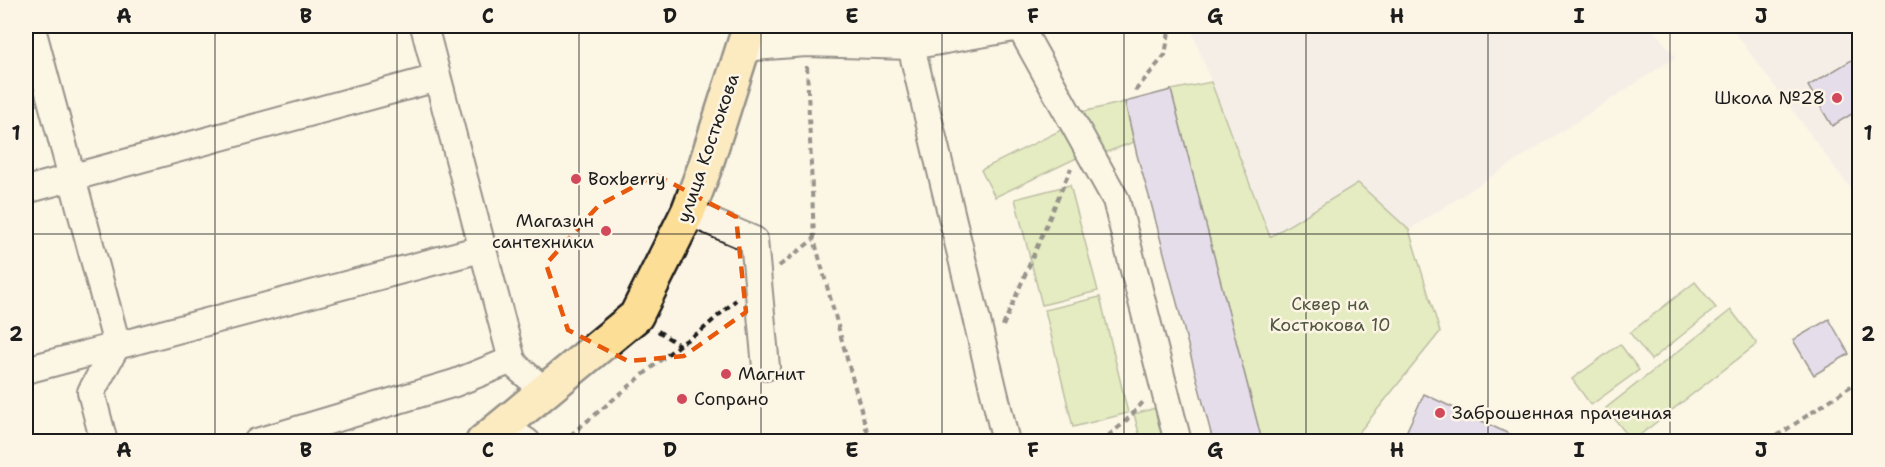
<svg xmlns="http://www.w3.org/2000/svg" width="1885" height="467" font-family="'Shantell Sans',sans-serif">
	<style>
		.built { fill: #eee5e9 }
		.green { fill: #cadf94; stroke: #737e58; stroke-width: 1.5 }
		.building { fill: #ccbff1; stroke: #1c1c1c; stroke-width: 1.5 }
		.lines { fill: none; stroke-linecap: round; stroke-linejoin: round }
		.minor-casing { stroke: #1c1c1c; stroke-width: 30 }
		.major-casing { stroke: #1c1c1c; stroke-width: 38 }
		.path { stroke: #1c1c1c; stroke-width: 4; stroke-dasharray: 6 4.5; stroke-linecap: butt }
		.minor { stroke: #fcf5e5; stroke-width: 26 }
		.major { stroke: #fdde96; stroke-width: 33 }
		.marked { fill: none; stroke: #e8590c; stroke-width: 4.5; stroke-dasharray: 12 8; stroke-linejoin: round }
		.grid { fill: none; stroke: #1c1c1c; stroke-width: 1.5; stroke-opacity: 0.55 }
		.poi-dot { fill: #d1495b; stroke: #fcf5e5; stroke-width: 2 }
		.labels { text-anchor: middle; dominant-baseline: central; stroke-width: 5; stroke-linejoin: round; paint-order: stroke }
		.poi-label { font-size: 18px; fill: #1c1c1c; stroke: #fcf5e5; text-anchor: start }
		.street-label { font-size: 18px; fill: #1c1c1c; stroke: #fcf5e5 }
		.park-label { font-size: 18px; fill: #505640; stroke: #fcf5e5 }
		.neatline { fill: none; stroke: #1c1c1c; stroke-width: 2 }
		.grid-label { font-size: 20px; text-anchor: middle; font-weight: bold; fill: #1c1c1c }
	</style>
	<rect width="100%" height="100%" fill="#fcf5e5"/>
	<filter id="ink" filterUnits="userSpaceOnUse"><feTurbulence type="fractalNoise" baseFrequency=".0167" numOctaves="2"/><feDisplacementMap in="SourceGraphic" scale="12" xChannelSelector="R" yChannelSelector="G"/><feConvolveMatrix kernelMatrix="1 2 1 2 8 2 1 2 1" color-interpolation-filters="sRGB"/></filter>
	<g filter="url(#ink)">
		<g class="built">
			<path d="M1190 26H1650L1676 57 1409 230 1357 183 1270 238Z"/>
			<path d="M1730 26H1859V201V200Z"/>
		</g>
		<g class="green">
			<path d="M1211 82 1270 237 1358 183 1409 230 1440 332 1352 441H1262L1171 90Z"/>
			<path d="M1125 102 1134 142 1093 157 1069 115Z"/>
			<path d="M1067 127 1081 156 995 197 981 170Z"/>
			<path d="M1070 185 1098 291 1042 305 1015 199Z"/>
			<path d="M1695 282 1716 308 1651 360 1630 333Z"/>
			<path d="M1100 297 1128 413 1073 427 1045 310Z"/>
			<path d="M1731 310 1757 344 1632 441 1606 408Z"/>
			<path d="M1620 344 1639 370 1591 405 1572 379Z"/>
			<path d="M1163 406 1172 441H1141L1134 414Z"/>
		</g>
		<g class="building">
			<path d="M1860 55V109L1832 126 1808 86Z"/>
			<path d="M1171 90 1262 441H1213L1151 203 1137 155 1125 102Z"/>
			<path d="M1829 319 1849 354 1814 375 1793 340Z"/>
			<path d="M1424 394 1524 441H1402Z"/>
		</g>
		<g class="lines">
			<g class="minor-casing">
				<g id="minor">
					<path d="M424 26 512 360 517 367 545 391"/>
					<path d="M26 38 34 36 117 345 91 392 104 442"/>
					<path d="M911 46 1020 27 1116 200 1178 442"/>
					<path d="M742 48 806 43 911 46 1006 442"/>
					<path d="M26 190 437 78"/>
					<path d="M688 212 754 240 766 367"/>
					<path d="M26 370 481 249"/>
					<path d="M503 426 527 442"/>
					<path d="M257 442 455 383 512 360"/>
				</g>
			</g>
			<g class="major-casing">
				<path id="major" d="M483 442 636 316 688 212 705 167 750 26"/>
			</g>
			<g class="path">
				<path d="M807 66 814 239 870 442"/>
				<path d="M1135 91 1165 55 1170 26"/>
				<path d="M779 266 814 239"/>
				<path d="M1003 326 1071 168"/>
				<path d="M658 331 679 345"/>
				<path d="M562 442 679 345 701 331 736 300"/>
				<path d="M1100 442 1124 423 1144 401"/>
				<path d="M1768 442 1860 380"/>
			</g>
			<use href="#minor" class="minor"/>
			<use href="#major" class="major"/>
		</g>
	</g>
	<path d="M0 0H1885V467H0ZM656 175 736 217 746 312 684 356 628 361 568 330 546 264 599 205Z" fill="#fcf5e5" fill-opacity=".55" fill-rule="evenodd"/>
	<path class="marked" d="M656 175 736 217 746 312 684 356 628 361 568 330 546 264 599 205Z"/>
	<path class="grid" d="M215 26V442M397 26V442M579 26V442M761 26V442M942 26V442M1124 26V442M1306 26V442M1488 26V442M1670 26V442M26 234H1860"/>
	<g class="poi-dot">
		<circle cx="1837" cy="98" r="6"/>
		<circle cx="576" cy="179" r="6"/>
		<circle cx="606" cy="231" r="6"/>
		<circle cx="726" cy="374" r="6"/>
		<circle cx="682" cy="399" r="6"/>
		<circle cx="1440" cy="413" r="6"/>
	</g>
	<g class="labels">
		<g class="poi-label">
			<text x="1825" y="98" text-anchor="end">Школа №28</text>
			<text x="588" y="179">Boxberry</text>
			<text x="594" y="221" text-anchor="end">Магазин<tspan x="594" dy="21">сантехники</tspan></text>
			<text x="738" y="374">Магнит</text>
			<text x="694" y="399">Сопрано</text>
			<text x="1452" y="413">Заброшенная прачечная</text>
		</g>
		<g class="street-label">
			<text transform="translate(708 148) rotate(-71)">улица Костюкова</text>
		</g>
		<g class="park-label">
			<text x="1330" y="304">Сквер на<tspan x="1330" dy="21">Костюкова 10</tspan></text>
		</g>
	</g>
	<rect width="1885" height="467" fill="none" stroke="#fcf5e5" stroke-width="66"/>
	<rect x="33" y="33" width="1819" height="401" class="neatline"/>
	<g class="grid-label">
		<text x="124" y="23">A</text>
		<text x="306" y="23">B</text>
		<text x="488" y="23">C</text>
		<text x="670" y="23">D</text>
		<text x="852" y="23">E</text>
		<text x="1033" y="23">F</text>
		<text x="1215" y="23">G</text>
		<text x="1397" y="23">H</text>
		<text x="1579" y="23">I</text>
		<text x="1761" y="23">J</text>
		<text x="16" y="140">1</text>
		<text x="1868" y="140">1</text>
		<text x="16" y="341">2</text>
		<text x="1868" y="341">2</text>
		<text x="124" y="457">A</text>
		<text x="306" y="457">B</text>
		<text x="488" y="457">C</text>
		<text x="670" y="457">D</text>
		<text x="852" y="457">E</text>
		<text x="1033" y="457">F</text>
		<text x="1215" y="457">G</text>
		<text x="1397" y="457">H</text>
		<text x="1579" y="457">I</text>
		<text x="1761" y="457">J</text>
	</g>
</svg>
